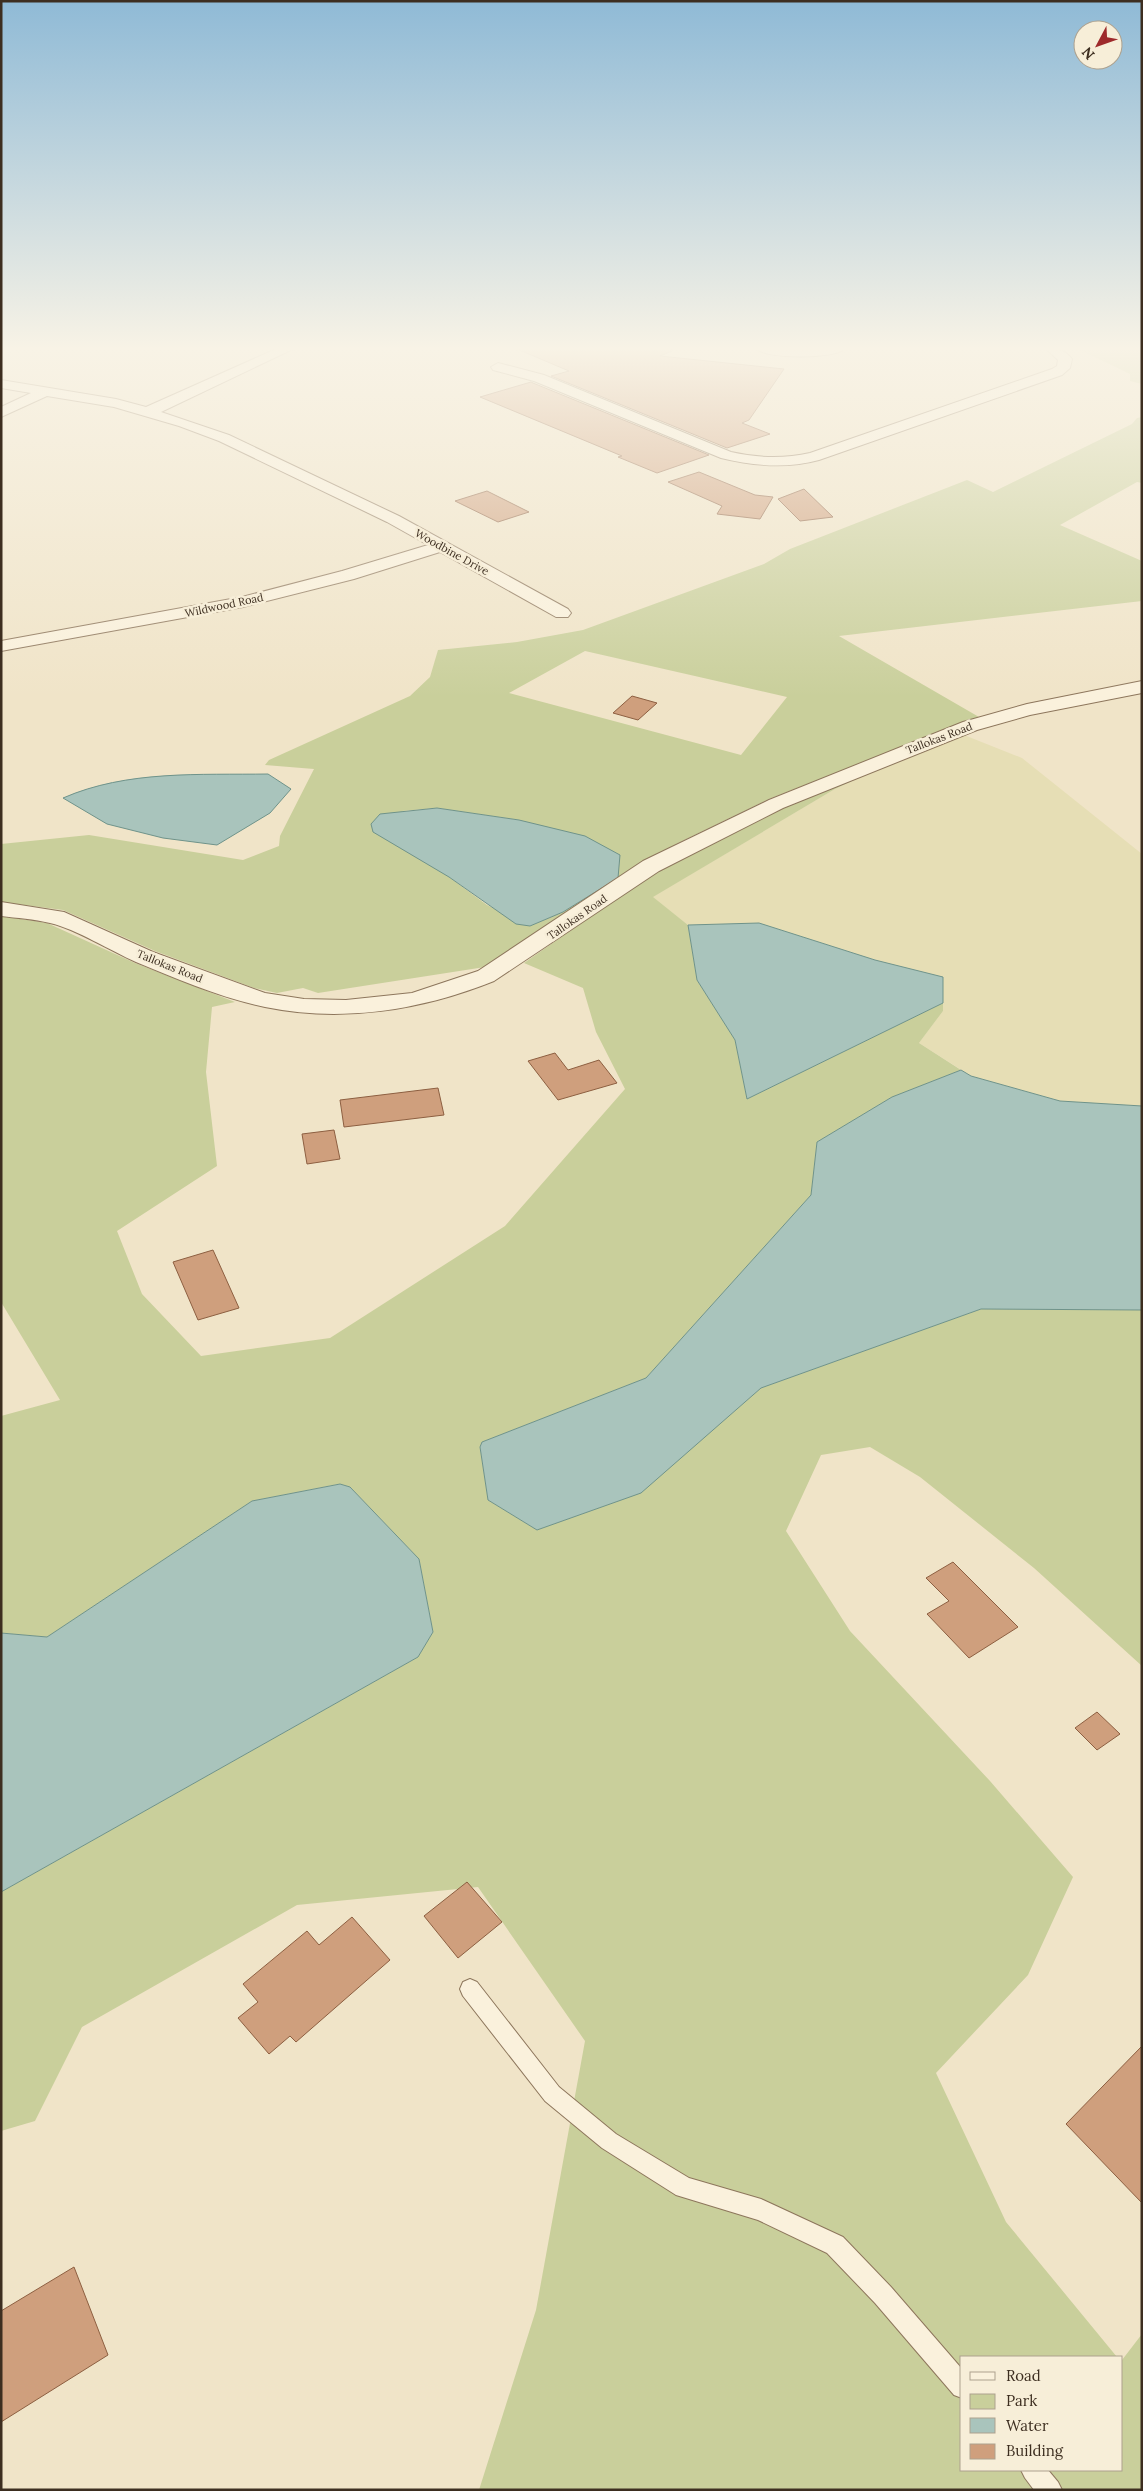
<svg xmlns="http://www.w3.org/2000/svg" width="1143" height="2491" font-family="Lora,serif">
	<style>
		.farmland { fill: #e6deb5 }
		.green { fill: #c9cf9b; fill-rule: evenodd }
		.water { fill: #a9c4bc; stroke: #6f938a }
		.building { fill: #cf9f7d; stroke: #8d5f41 }
		.lines { fill: none; stroke-linecap: round; stroke-linejoin: round }
		.service-casing { stroke: #8d765c; stroke-width: 2 }
		.minor-casing { stroke: #8d765c; stroke-width: 2 }
		.service { fill: #faf1dc; fill-rule: evenodd }
		.minor { fill: #faf1dc; fill-rule: evenodd }
		.labels { text-anchor: middle; dominant-baseline: central; stroke-width: 5; stroke-linejoin: round; paint-order: stroke }
		.far-street-label { font-size: 11px; fill: #3d2e20; stroke: #f7eed8 }
	</style>
	<rect width="100%" height="100%" fill="#f0e4c8"/>
	<path class="farmland" d="M964 735 1022 758 1142 854V1106L1060 1101 971 1076 919 1043 943 1011V977L875 960 759 923 688 925 652 897 835 789 871 772Z"/>
	<g class="green">
		<path d="M1078 349H1142V384L1130 381V374Z"/>
		<path d="M1142 417V483L1137 482 1060 525 1142 561V601L839 636 979 717 769 799 676 844 618 878 519 820 437 808 402 811 449 877 487 905 530 926 563 912 603 888 485 967 318 993 303 988 277 993 254 988 155 951 63 910 1 902V844L89 835 243 860 279 846 280 836 314 769 265 765 269 760 410 696 430 677 438 650 517 642 583 630 764 564 790 549 967 480 993 492 1132 424 1137 418ZM585 651 787 697 741 755 509 693Z"/>
		<path d="M871 772 835 789 653 897 688 925 697 980 735 1040 747 1099 943 1003V1011L919 1043 961 1070 892 1097 817 1142 811 1195 646 1378 482 1442 480 1447 488 1500 537 1530 640 1493 761 1388 981 1309 1142 1310V1666L1034 1568 920 1477 870 1447 821 1455 786 1531 850 1631 990 1781 1073 1877 1028 1975 936 2073 1006 2222 1117 2357H962V2470H1122V2360L1142 2334V2490H479L536 2310 585 2041 478 1887 297 1905 82 2027 35 2121 1 2131V1892L418 1657 433 1632 419 1559 350 1487 339 1484 252 1501 47 1637 1 1633V1416L60 1400 1 1302V916L47 923 135 963 235 1002 212 1007 206 1072 217 1166 117 1231 142 1294 201 1356 330 1338 505 1226 625 1089 596 1032 583 988 524 963C569 932 613 899 660 871 725 830 799 800 871 772Z"/>
	</g>
	<g class="water">
		<path d="M268 774 291 789 270 813 217 845 163 838 107 824 63 798C127 770 200 775 268 774Z"/>
		<path d="M437 808 519 820 585 836 620 855 618 878 563 912 530 926 516 924 449 877 373 832 371 824 380 814Z"/>
		<path d="M759 923 875 960 943 977V1003L747 1099 735 1040 697 980 688 925Z"/>
		<path d="M961 1070 971 1076 1060 1101 1142 1106V1310L981 1309 761 1388 641 1493 537 1530 488 1500 480 1447 482 1442 646 1378 811 1195 817 1142 892 1097Z"/>
		<path d="M340 1484 350 1487 419 1559 433 1632 418 1657 1 1892V1633L47 1637 252 1501Z"/>
	</g>
	<g class="building">
		<path d="M517 349H672V351L660 356 784 369 749 420 742 423 770 434 727 448 551 376 569 371Z"/>
		<path d="M531 382 533 383 709 455 657 473 618 457 622 456 480 397Z"/>
		<path d="M699 472 755 495 773 497 760 519 717 514 722 506 668 482Z"/>
		<path d="M804 489 833 517 800 521 778 499Z"/>
		<path d="M487 491 529 512 498 522 455 501Z"/>
		<path d="M632 696 657 703 638 720 613 713Z"/>
		<path d="M555 1053 568 1070 599 1060 617 1083 558 1100 528 1061Z"/>
		<path d="M438 1088 444 1115 344 1127 340 1100Z"/>
		<path d="M334 1130 340 1159 307 1164 302 1134Z"/>
		<path d="M213 1250 239 1308 198 1320 173 1262Z"/>
		<path d="M953 1562 1018 1627 969 1658 927 1614 949 1601 926 1578Z"/>
		<path d="M1097 1712 1120 1734 1097 1750 1075 1728Z"/>
		<path d="M467 1882 502 1922 458 1958 424 1916Z"/>
		<path d="M352 1917 390 1960 296 2042 290 2036 269 2054 238 2018 258 2002 243 1984 307 1931 319 1945Z"/>
		<path d="M1142 2046V2203L1066 2124Z"/>
		<path d="M74 2267 108 2355 1 2422V2311Z"/>
	</g>
	<g class="lines">
		<g class="service-casing">
			<g id="service">
				<path d="M470 1979 477 1982 559 2087 616 2134 689 2178 761 2199 843 2237 891 2287 962 2369V2398L954 2395 875 2303 827 2253 758 2220 676 2195 602 2148 545 2101 463 1996 460 1989 463 1982Z"/>
				<path d="M1021 2470H1048L1058 2482 1062 2490H1034L1025 2478Z"/>
			</g>
		</g>
		<g class="minor-casing">
			<g id="minor">
				<path d="M276 349H293L161 412 229 435 399 516 568 609 571 613 568 617H556L440 552 354 579 243 607 1 651V641L242 597 342 571 428 545 387 522 219 441 179 426 114 407 47 396 1 417V407L31 393 1 388V380L116 399 146 407Z"/>
				<path d="M757 349H844C835 359 766 359 757 349Z"/>
				<path d="M1046 349C1057 349 1064 349 1072 359L1070 368 1062 375 819 460C786 469 754 466 721 458L534 381 493 370 491 367 498 363 544 375 731 452C757 458 784 459 810 453L1052 369 1057 366 1058 360Z"/>
				<path d="M1142 681V693L1030 715 977 730 783 808 659 871 494 981C422 1010 342 1023 265 1007 221 998 177 979 136 962 111 951 76 929 50 923 34 919 17 918 1 916V902L64 912 153 952 265 993 304 999 346 1000 412 993 478 971 643 861 769 800 963 722 1027 704Z"/>
			</g>
		</g>
		<use href="#service" class="service"/>
		<use href="#minor" class="minor"/>
	</g>
	<linearGradient id="sky" x2="0" y2="1"><stop stop-color="#8fbad6"/><stop offset="0.5" stop-color="#f8f3e6"/><stop offset="1" stop-color="#f8f3e6" stop-opacity="0"/></linearGradient>
	<rect width="1143" height="697" fill="url(#sky)"/>
	<g class="labels">
		<g class="far-street-label">
			<text transform="translate(452 552) rotate(29)">Woodbine Drive</text>
			<text transform="translate(224 605) rotate(-12)">Wildwood Road</text>
			<text transform="translate(939 738) rotate(-21)">Tallokas Road</text>
			<text transform="translate(577 917) rotate(-35)">Tallokas Road</text>
			<text transform="translate(170 966) rotate(22)">Tallokas Road</text>
		</g>
	</g>
	<rect width="1143" height="2491" fill="none" stroke="#3d2e20" stroke-width="5"/>
	<rect x="960" y="2356" width="162" height="115" fill="#f7eed8" stroke="#ada18e"/>
	<rect x="970" y="2372" width="25" height="8" fill="#faf1dc" stroke="#ada18e"/>
	<text x="1006" y="2381" font-size="15" fill="#3d2e20">Road</text>
	<rect x="970" y="2394" width="25" height="15" fill="#c9cf9b" stroke="#ada18e"/>
	<text x="1006" y="2406" font-size="15" fill="#3d2e20">Park</text>
	<rect x="970" y="2418" width="25" height="15" fill="#a9c4bc" stroke="#ada18e"/>
	<text x="1006" y="2431" font-size="15" fill="#3d2e20">Water</text>
	<rect x="970" y="2444" width="25" height="15" fill="#cf9f7d" stroke="#ada18e"/>
	<text x="1006" y="2456" font-size="15" fill="#3d2e20">Building</text>
	<g transform="translate(1098 45) rotate(229)"><circle r="24" fill="#f7eed8" stroke="#ada18e"/>
	<path d="M0-4L9 19L0 12L-9 19Z" fill="#9e2a2b"/>
	<text y="-8" font-size="14" font-weight="bold" text-anchor="middle" fill="#3d2e20">N</text>
	</g>
</svg>
